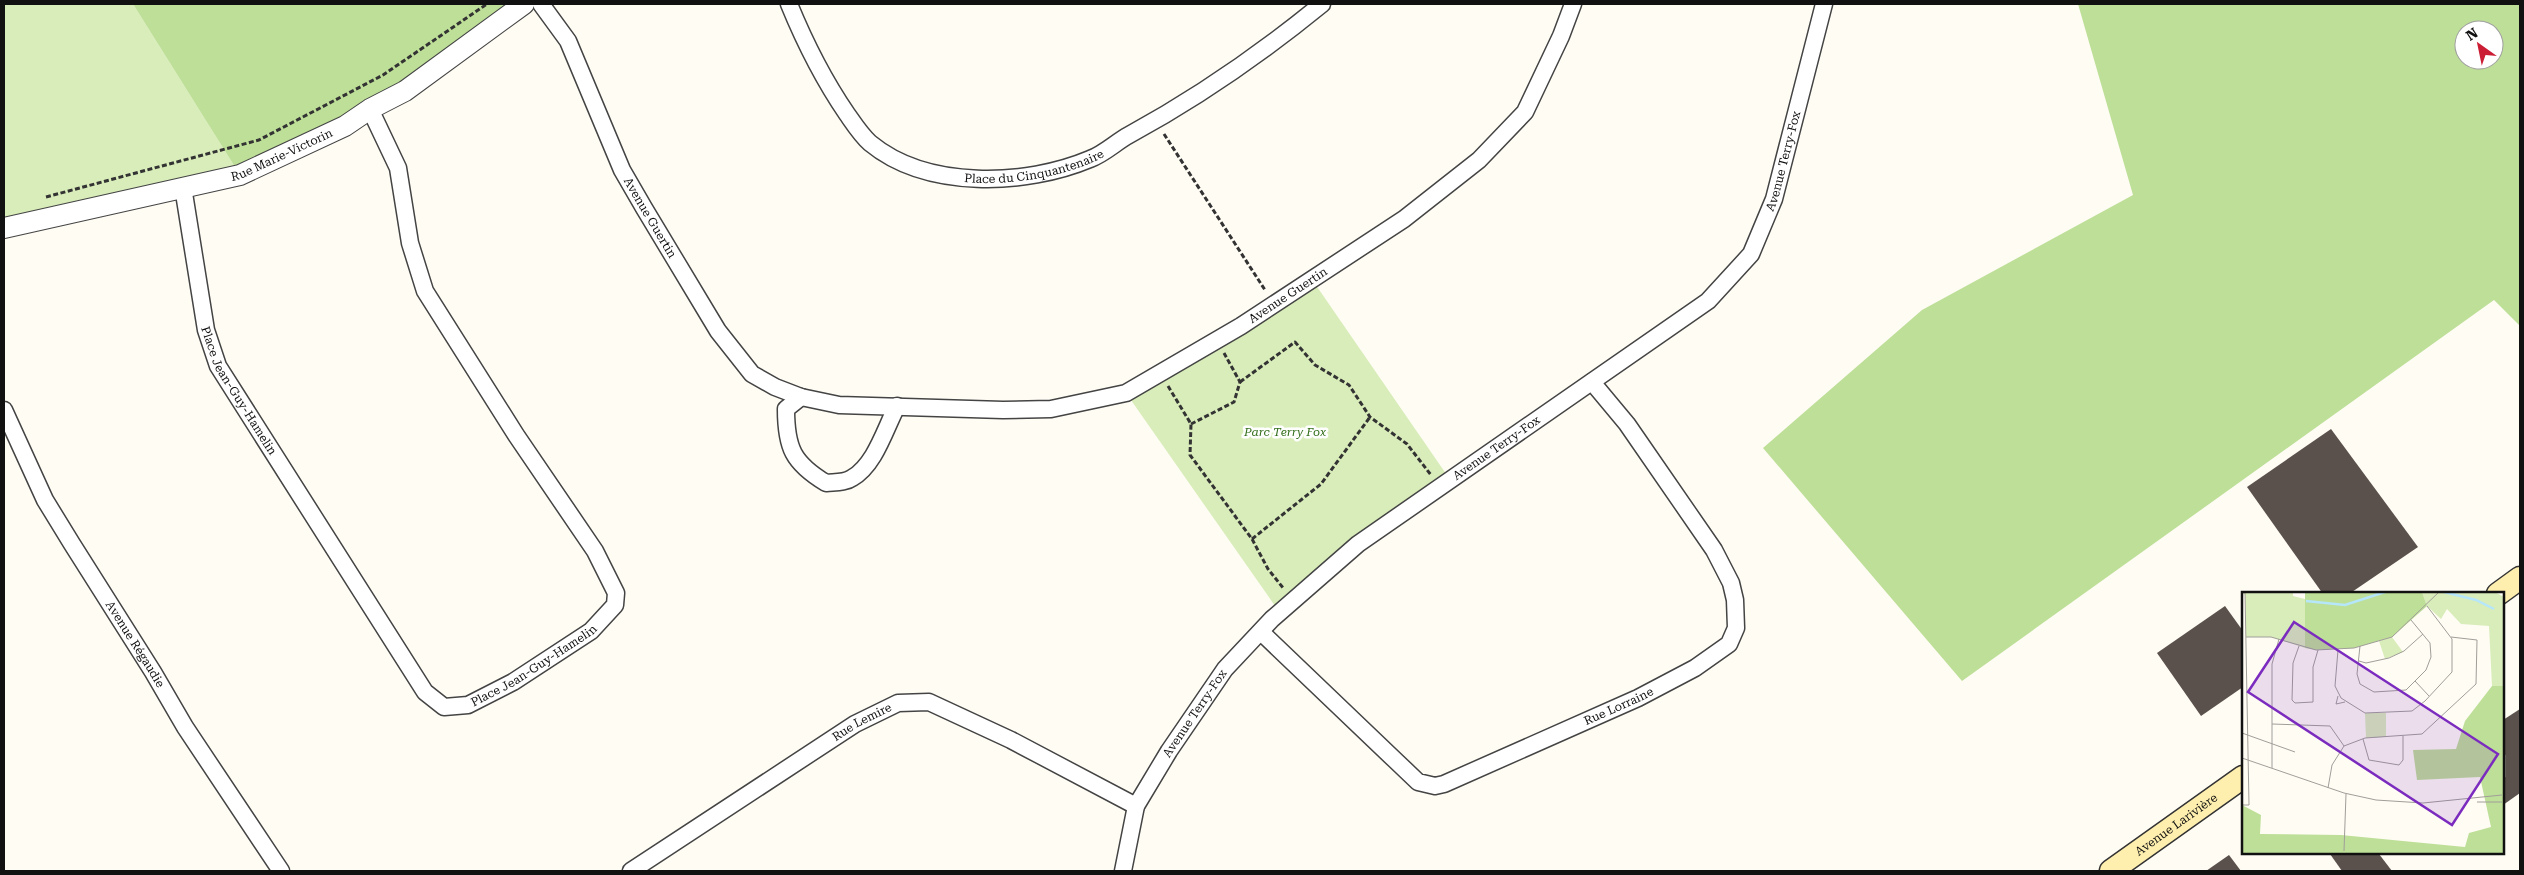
<svg xmlns="http://www.w3.org/2000/svg" width="2524" height="875" font-family="'Roboto Serif',serif">
	<style>
		.green { fill: #d9edba }
		.forest { fill: #bedf98; fill-rule: evenodd }
		.building { fill: #5a504c }
		.lines { fill: none; stroke-linecap: round; stroke-linejoin: round }
		.minor-casing { stroke: #444; stroke-width: 19 }
		.tertiary-casing { stroke: #444; stroke-width: 22 }
		.secondary-casing { stroke: #333; stroke-width: 25 }
		.path { stroke: #333; stroke-width: 3; stroke-dasharray: 5 2.5; stroke-linecap: butt }
		.minor { stroke: #fff; stroke-width: 16 }
		.tertiary { stroke: #fff; stroke-width: 20 }
		.secondary { stroke: #ffefaf; stroke-width: 22 }
		.labels { text-anchor: middle; dominant-baseline: central; stroke-width: 5; stroke-linejoin: round; paint-order: stroke }
		.street-label { font-size: 12px; fill: #111; stroke: #fff }
		.park-label { font-size: 12px; font-style: italic; fill: #336e1b; stroke: #fff }
		.inset-river { fill: none; stroke: #b5e6fa; stroke-width: 2.5 }
		.inset-road { fill: none; stroke: #a09e99; stroke-width: 1 }
		.view { fill: #7b2cbf; fill-opacity: 0.15; stroke: #7b2cbf; stroke-width: 2.5 }
		.inset-edge { fill: none; stroke: #111; stroke-width: 2.5 }
	</style>
	<rect width="100%" height="100%" fill="#fffcf4"/>
	<g class="green">
		<path d="M4 4H133L240 175 4 228Z"/>
		<path d="M1311 278 1451 481 1280 613 1126 393Z"/>
	</g>
	<g class="forest">
		<path d="M133 4H524L405 91 240 175Z"/>
		<path d="M2078 4H2520V326L2494 300 1962 681 1763 448 1922 310 2133 195ZM2464 30H2494V60H2464Z"/>
	</g>
	<g class="building">
		<path d="M2331 429 2418 547 2349 594H2323L2247 487Z"/>
		<path d="M2225 606 2243 631V687L2201 716 2157 653Z"/>
		<path d="M2520 709V793L2503 805V720Z"/>
		<path d="M2330 854H2379L2392 871H2342Z"/>
		<path d="M2229 855 2241 871H2206Z"/>
	</g>
	<g class="lines">
		<g class="minor-casing">
			<g id="minor">
				<path id="s1" d="M541 4 568 41 622 170 644 208 718 331 752 374 775 387 801 397 839 405 1003 410 1051 409 1126 393 1241 326 1404 219 1479 160 1525 112 1561 36 1573 4"/>
				<path id="s2" d="M789 4C805 43 823 79 847 114 854 124 861 135 870 143 927 190 1026 186 1090 159 1104 154 1116 142 1129 135 1197 98 1262 53 1322 4"/>
				<path id="s3" d="M183 187 206 330 218 366 425 692 444 707 468 705 513 682 591 631 615 605 616 593 595 551 516 435 425 291 410 243 398 168 370 109"/>
				<path d="M801 397 786 409C786 448 793 463 826 483 834 482 845 483 852 478 875 465 885 429 897 406"/>
				<path id="s4" d="M4 410 45 500 72 544 153 672 185 727 281 871"/>
				<path id="s5" d="M1261 632 1396 761 1418 782 1435 786 1444 784 1638 698 1695 668 1729 644 1736 628 1735 600 1731 583 1714 550 1627 424 1592 382"/>
				<path id="s6" d="M631 871 855 724 898 703 929 702 1011 740 1136 806"/>
				<path id="s7" d="M1123 871 1136 806 1169 751 1225 669 1272 619 1358 544 1708 301 1751 254 1774 199 1824 4"/>
			</g>
		</g>
		<g class="tertiary-casing">
			<g id="tertiary">
				<path id="s8" d="M4 228 240 175 345 126 370 109 405 91 524 4"/>
			</g>
		</g>
		<g class="secondary-casing">
			<g id="secondary">
				<path d="M2498 594 2520 578"/>
				<path id="s9" d="M2111 871 2243 777"/>
			</g>
		</g>
		<g class="path">
			<path d="M1164 134 1265 290"/>
			<path d="M46 197 259 140 383 75 487 4"/>
			<path d="M1240 382 1295 342 1315 365 1349 385 1370 417 1407 444 1431 475"/>
			<path d="M1168 386 1191 424 1190 455 1252 539 1268 569 1284 589"/>
			<path d="M1191 424 1234 402 1240 382 1224 353"/>
			<path d="M1252 539 1321 484 1370 417"/>
		</g>
		<use href="#minor" class="minor"/>
		<use href="#tertiary" class="tertiary"/>
		<use href="#secondary" class="secondary"/>
	</g>
	<g class="labels">
		<g class="street-label">
			<text stroke="none"><textPath href="#s8" startOffset="288">Rue Marie-Victorin</textPath></text>
			<text stroke="none"><textPath href="#s7" startOffset="1001">Avenue Terry-Fox</textPath></text>
			<text stroke="none"><textPath href="#s2" startOffset="335">Place du Cinquantenaire</textPath></text>
			<text stroke="none"><textPath href="#s1" startOffset="241">Avenue Guertin</textPath></text>
			<text stroke="none"><textPath href="#s1" startOffset="999">Avenue Guertin</textPath></text>
			<text stroke="none"><textPath href="#s3" startOffset="214">Place Jean-Guy-Hamelin</textPath></text>
			<text stroke="none"><textPath href="#s7" startOffset="581">Avenue Terry-Fox</textPath></text>
			<text stroke="none"><textPath href="#s4" startOffset="269">Avenue Régaudie</textPath></text>
			<text stroke="none"><textPath href="#s3" startOffset="694">Place Jean-Guy-Hamelin</textPath></text>
			<text stroke="none"><textPath href="#s5" startOffset="435">Rue Lorraine</textPath></text>
			<text stroke="none"><textPath href="#s7" startOffset="176">Avenue Terry-Fox</textPath></text>
			<text stroke="none"><textPath href="#s6" startOffset="275">Rue Lemire</textPath></text>
			<text stroke="none"><textPath href="#s9" startOffset="80">Avenue Larivière</textPath></text>
		</g>
		<g class="park-label">
			<text x="1285" y="432">Parc Terry Fox</text>
		</g>
	</g>
	<g transform="translate(2242 592)">
		<rect width="262" height="262" fill="#fffcf4"/>
		<path d="M0 0H51V4L63 7V56L29 45H4L3 3ZM180 0H253L262 5V94H250L247 34 219 32 205 17 199 27 185 14ZM150 45 161 60 143 67 137 49ZM123 121H144V145L124 146Z" fill="#d9edba"/>
		<path d="M63 0H180L185 14 150 45 112 56 74 58 63 56ZM250 94H262V262H0V213L19 223 18 242 99 243 223 255 227 241 249 235 238 185 175 188 171 158 214 157 223 129Z" fill="#bedf98"/>
		<path class="inset-river" d="M202 0 234 8 252 17M64 9 103 13 143 0"/>
		<path class="inset-road" d="M4 45H29L74 58 112 56 150 45 197 0M57 54 51 71 50 108 53 111 71 110V75L76 58M118 54 115 82 118 92 132 100 164 98 184 78 189 65 188 51 169 28M96 58 93 94 99 106 123 121 170 119 183 109 210 80V47L185 14M117 69 124 71 147 66 162 59 181 42M173 89 187 104M96 104 94 112 103 110M30 132 88 134 102 154M0 141 53 160M121 147 127 168 157 173 161 168V144M263 163V185M0 166 102 201 134 208 181 211 260 203M30 176V72L37 47M86 196 90 173 102 154 123 146 180 142 234 92 235 48 209 45M235 210H260M0 213H7L3 0M102 259 104 202"/>
		<path class="view" d="M52 30 256 162 210 233 6 100Z"/>
		<rect width="262" height="262" class="inset-edge"/>
	</g>
	<rect width="2524" height="875" fill="none" stroke="#111111" stroke-width="10"/>
	<g transform="translate(2479 45) rotate(327)"><circle r="24" fill="#ffffff" stroke="#a0a0a0"/>
	<path d="M0-4L9 19L0 12L-9 19Z" fill="#cb1e35"/>
	<text y="-8" font-size="14" font-weight="bold" text-anchor="middle" fill="#111111">N</text>
	</g>
</svg>
